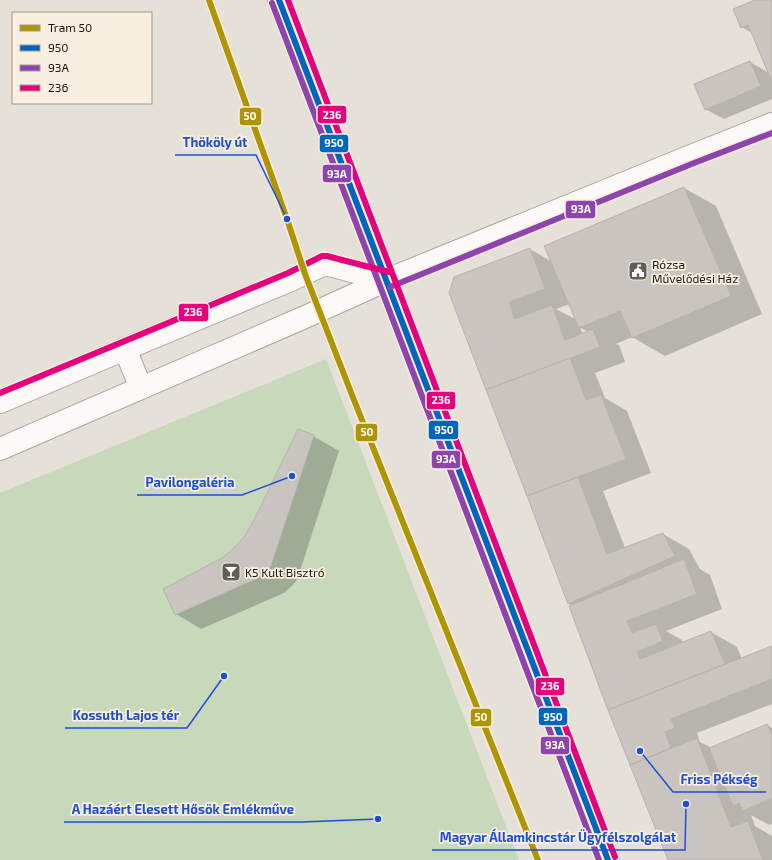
<svg xmlns="http://www.w3.org/2000/svg" width="772" height="860" font-family="'Exo 2',sans-serif">
	<style>
		.green { fill: #c7d8bb }
		.shadow { fill: #0003; fill-rule: evenodd }
		.building { fill: #cac4c0; stroke: #b7b2ae }
		.lines { fill: none; stroke-linecap: round; stroke-linejoin: round }
		.minor-casing { stroke: #a8a59f; stroke-width: 24 }
		.major-casing { stroke: #b7aca3; stroke-width: 24 }
		.minor { stroke: #fbfaf9; stroke-width: 22 }
		.major { stroke: #f3ede8; stroke-width: 22 }
		.bus-1-casing { stroke: #f9efe0; stroke-width: 9 }
		.bus-2-casing { stroke: #f9efe0; stroke-width: 9 }
		.bus-3-casing { stroke: #f9efe0; stroke-width: 9 }
		.bus-1 { stroke: #0065bd; stroke-width: 6 }
		.bus-2 { stroke: #8e44ad; stroke-width: 6 }
		.bus-3 { stroke: #e5007d; stroke-width: 6 }
		.tram-1-casing { stroke: #f9efe0; stroke-width: 9 }
		.tram-1 { stroke: #af9406; stroke-width: 6 }
		.labels { text-anchor: middle; dominant-baseline: central; stroke-width: 3.5; stroke-linejoin: round; paint-order: stroke }
		.poi-label { font-size: 12px; fill: #1a1711; stroke: #f9efe0; text-anchor: start }
		.leader { fill: none; stroke: #1d4ed8; stroke-width: 1.5 }
		.callout-dot { fill: #1d4ed8; stroke: #f9efe0; stroke-width: 1.5 }
		.callout-label { font-size: 13px; text-anchor: middle; font-weight: bold; fill: #1d4ed8; stroke: #f9efe0; stroke-width: 3.5; stroke-linejoin: round; paint-order: stroke }
		.line-badge { stroke: #f9efe0; stroke-width: 1.5 }
		.badge-label { font-size: 11px; text-anchor: middle; font-weight: bold; fill: #fff }
	</style>
	<rect width="100%" height="100%" fill="#e5e1d9"/>
	<path class="green" d="M326 359 519 860H0V493Z"/>
	<g class="shadow">
		<path d="M758 0H772V99L724 119 705 109 750 62 769 73 752 33 742 27Z"/>
		<path d="M684 188 716 206 762 314 665 356 632 337 616 344 619 345 625 362 595 373 605 398 627 411 651 473 603 491 625 548 663 534 689 549 700 569 710 575 722 609 666 631 682 640 683 643 711 632 737 647 742 659 772 647V704L697 733 700 742 712 748 767 725 772 728V824L769 825 751 815 755 826 772 836V860H669L609 710 570 607 573 606 568 603 450 293 530 249 552 262ZM570 304 577 320 556 309ZM580 328 583 329 588 332 583 334Z"/>
		<path d="M313 436 339 451 297 580 292 586 284 593 201 629 176 614 222 559 234 549 245 538Z"/>
	</g>
	<g class="building">
		<path d="M755 0H772V82L748 25 741 28 733 9Z"/>
		<path d="M750 61 761 86 705 110 694 84Z"/>
		<path d="M684 187 731 296 632 338 620 311 579 328 544 246Z"/>
		<path d="M530 248 545 289 509 302 515 319 552 305 565 340 593 329 600 347 486 390 449 293 454 277Z"/>
		<path d="M570 358 586 400 601 395 626 459 527 496 486 390Z"/>
		<path d="M298 429 314 435 271 566 266 572 258 578 175 615 163 589 222 558 234 548 244 537 255 518Z"/>
		<path d="M578 477 607 554 663 533 675 556 568 604 527 496Z"/>
		<path d="M684 559 697 594 627 621 632 633 656 624 663 641 637 652 640 659 711 631 725 664 608 710 569 606Z"/>
		<path d="M772 646V679L671 719 675 728 665 732 671 748 630 765 608 710Z"/>
		<path d="M767 724 772 735V798L743 811 739 803 733 806 709 748Z"/>
		<path d="M697 738 731 827 748 821 763 860H668L630 765Z"/>
	</g>
	<g class="lines">
		<g class="minor-casing">
			<g id="minor">
				<path d="M125 349 141 388"/>
				<path d="M0 402 125 349 291 280 325 264 387 280"/>
				<path d="M0 449 305 317 387 280 691 156 772 124"/>
			</g>
		</g>
		<g class="major-casing">
			<path id="major" d="M279 0 421 370 608 860"/>
		</g>
		<use href="#minor" class="minor"/>
		<use href="#major" class="major"/>
		<g class="bus-1-casing">
			<path id="bus-1" d="M279 0 608 860"/>
		</g>
		<g class="bus-2-casing">
			<g id="bus-2">
				<path d="M272 3 599 860"/>
				<path d="M390 287 694 163 772 133"/>
			</g>
		</g>
		<g class="bus-3-casing">
			<g id="bus-3">
				<path d="M288 0 615 857"/>
				<path d="M0 393 288 273 322 256H327L389 272"/>
			</g>
		</g>
		<use href="#bus-1" class="bus-1"/>
		<use href="#bus-2" class="bus-2"/>
		<use href="#bus-3" class="bus-3"/>
		<g class="tram-1-casing">
			<path id="tram-1" d="M209 0 287 219 305 274 352 395 538 860"/>
		</g>
		<use href="#tram-1" class="tram-1"/>
	</g>
	<defs>
		<g id="civic-square" transform="scale(1)"><rect x="-9" y="-9" width="18" height="18" rx="4" fill="#615e57" stroke="#f9efe0"/><path d="M-.6-6.5H3V-4.5H.6V-3L4-1V1h2V6H-6V1h2V-1L-.6-3ZM-1.2 2.5V6h2.4V2.5Z" fill="#fff"/></g>
		<g id="bar-square" transform="scale(1)"><rect x="-9" y="-9" width="18" height="18" rx="4" fill="#615e57" stroke="#f9efe0"/><path d="M-6-5H6L.8 .8V4.5H3.5V6h-7V4.5H-.8V.8Z" fill="#fff"/></g>
	</defs>
	<g fill-rule="evenodd">
		<use href="#civic-square" x="638" y="271"/>
		<use href="#bar-square" x="231" y="572"/>
	</g>
	<g class="labels">
		<g class="poi-label">
			<text x="652" y="264">Rózsa<tspan x="652" dy="14">Művelődési Ház</tspan></text>
			<text x="245" y="572">K5 Kult Bisztró</text>
		</g>
	</g>
	<path class="leader" d="M287 219L256 155H175M292 476L242 495H137M224 676L187 728H65M640 751L673 792H766M378 819L302 822H64M686 804L685 850H432"/>
	<g class="callout-dot">
		<circle cx="287" cy="219" r="4"/>
		<circle cx="292" cy="476" r="4"/>
		<circle cx="224" cy="676" r="4"/>
		<circle cx="640" cy="751" r="4"/>
		<circle cx="378" cy="819" r="4"/>
		<circle cx="686" cy="804" r="4"/>
	</g>
	<g class="callout-label">
		<text x="215" y="147">Thököly út</text>
		<text x="190" y="487">Pavilongaléria</text>
		<text x="126" y="720">Kossuth Lajos tér</text>
		<text x="719" y="784">Friss Pékség</text>
		<text x="183" y="814">A Hazáért Elesett Hősök Emlékműve</text>
		<text x="558" y="842">Magyar Államkincstár Ügyfélszolgálat</text>
	</g>
	<g class="line-badge">
		<rect x="317" y="105" width="30" height="19" rx="4" fill="#e5007d"/>
		<rect x="239" y="107" width="23" height="19" rx="4" fill="#af9406"/>
		<rect x="319" y="134" width="30" height="19" rx="4" fill="#0065bd"/>
		<rect x="322" y="164" width="30" height="19" rx="4" fill="#8e44ad"/>
		<rect x="565" y="200" width="31" height="19" rx="4" fill="#8e44ad"/>
		<rect x="178" y="303" width="31" height="19" rx="4" fill="#e5007d"/>
		<rect x="426" y="391" width="30" height="19" rx="4" fill="#e5007d"/>
		<rect x="428" y="420" width="31" height="20" rx="4" fill="#0065bd"/>
		<rect x="355" y="423" width="23" height="19" rx="4" fill="#af9406"/>
		<rect x="431" y="450" width="30" height="19" rx="4" fill="#8e44ad"/>
		<rect x="535" y="677" width="30" height="19" rx="4" fill="#e5007d"/>
		<rect x="538" y="707" width="30" height="19" rx="4" fill="#0065bd"/>
		<rect x="470" y="708" width="22" height="19" rx="4" fill="#af9406"/>
		<rect x="540" y="736" width="30" height="19" rx="4" fill="#8e44ad"/>
	</g>
	<g class="badge-label">
		<text x="332" y="119">236</text>
		<text x="250" y="120">50</text>
		<text x="334" y="147">950</text>
		<text x="337" y="178">93A</text>
		<text x="581" y="213">93A</text>
		<text x="193" y="316">236</text>
		<text x="441" y="404">236</text>
		<text x="444" y="434">950</text>
		<text x="367" y="436">50</text>
		<text x="446" y="463">93A</text>
		<text x="550" y="690">236</text>
		<text x="553" y="721">950</text>
		<text x="481" y="721">50</text>
		<text x="555" y="749">93A</text>
	</g>
	<rect x="12" y="12" width="140" height="92" fill="#f9efe0" stroke="#a0998d"/>
	<rect x="20" y="25" width="20" height="6" fill="#af9406" stroke="#a0998d"/>
	<text x="48" y="32" font-size="12" fill="#1a1711">Tram 50</text>
	<rect x="20" y="45" width="20" height="6" fill="#0065bd" stroke="#a0998d"/>
	<text x="48" y="52" font-size="12" fill="#1a1711">950</text>
	<rect x="20" y="65" width="20" height="6" fill="#8e44ad" stroke="#a0998d"/>
	<text x="48" y="72" font-size="12" fill="#1a1711">93A</text>
	<rect x="20" y="85" width="20" height="6" fill="#e5007d" stroke="#a0998d"/>
	<text x="48" y="92" font-size="12" fill="#1a1711">236</text>
</svg>
